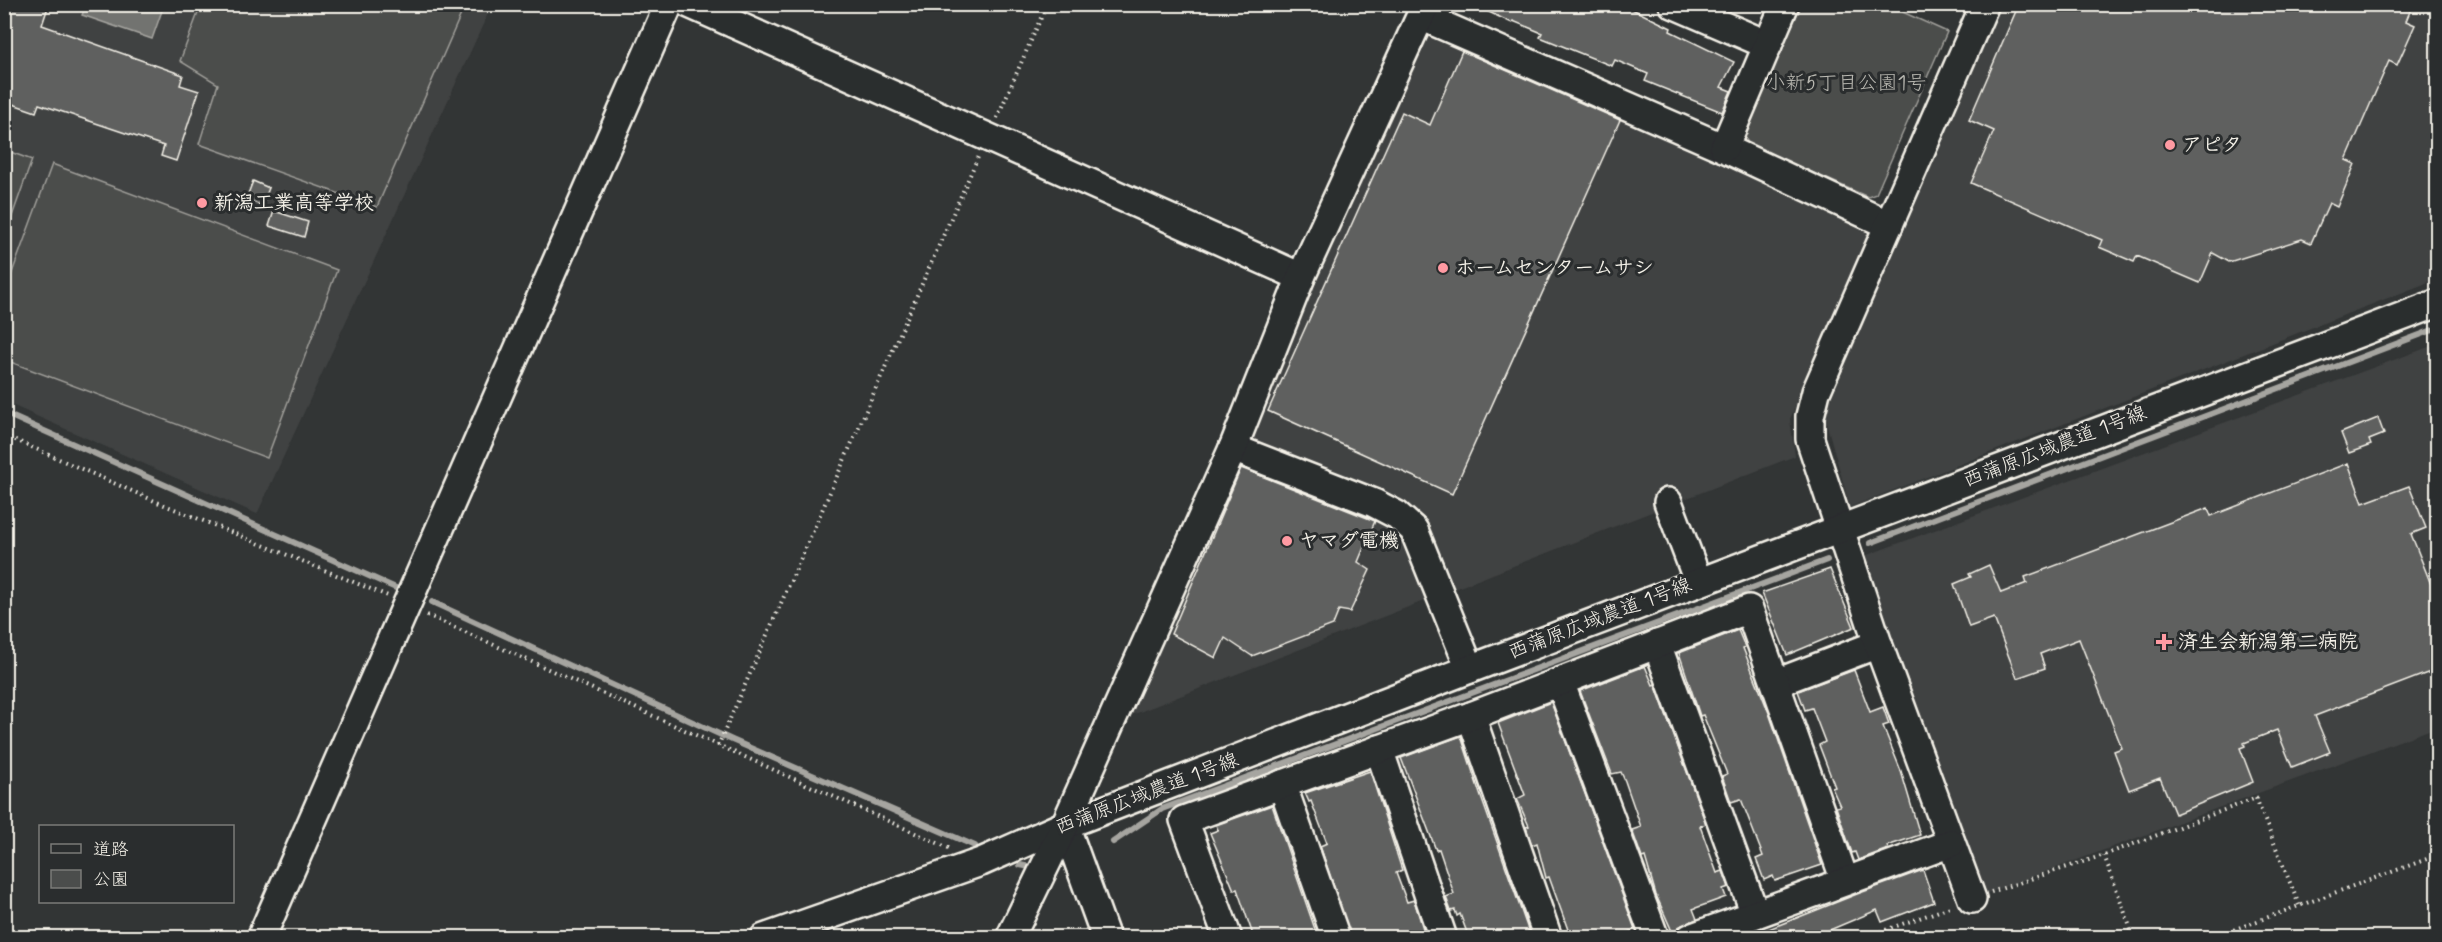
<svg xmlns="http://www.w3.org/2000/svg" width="2442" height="942" font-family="Mynerve,'Klee One',sans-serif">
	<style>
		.built { fill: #404242 }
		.green { fill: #4b4d4c; stroke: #a09f9a; stroke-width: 1.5 }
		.water { fill: #727370; stroke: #a6a5a0; stroke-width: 1.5 }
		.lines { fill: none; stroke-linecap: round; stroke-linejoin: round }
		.stream { stroke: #a6a5a0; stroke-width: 6 }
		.building { fill: #5f605f; stroke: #f4f1e8; stroke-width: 1.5 }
		.minor-casing { stroke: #f4f1e8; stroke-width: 32 }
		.path { stroke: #f4f1e8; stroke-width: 4; stroke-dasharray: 1.5 4.5; stroke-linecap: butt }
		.minor { stroke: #2a2d2e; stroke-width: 27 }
		.poi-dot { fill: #ff9aa2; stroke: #2a2d2e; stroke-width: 2 }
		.labels { text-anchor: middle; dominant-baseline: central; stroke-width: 6; stroke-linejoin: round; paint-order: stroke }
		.park-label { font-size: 20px; fill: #b9b8b1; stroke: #2a2d2e }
		.poi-label { font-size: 20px; font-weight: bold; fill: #f4f1e8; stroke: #2a2d2e; text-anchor: start }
		.street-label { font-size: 20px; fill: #f4f1e8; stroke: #2a2d2e }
	</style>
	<rect width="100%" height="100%" fill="#323535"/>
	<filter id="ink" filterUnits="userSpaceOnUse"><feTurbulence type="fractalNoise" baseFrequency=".0167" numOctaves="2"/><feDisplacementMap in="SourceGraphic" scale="12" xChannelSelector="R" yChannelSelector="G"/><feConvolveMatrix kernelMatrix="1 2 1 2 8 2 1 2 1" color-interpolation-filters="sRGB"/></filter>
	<g filter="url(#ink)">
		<g class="built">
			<path d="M5 5H492L257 514 5 402Z"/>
			<path d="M1996 5H2437V279L1850 507 1825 418 1833 377Z"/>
			<path d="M1428 30 1873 229 1790 419 1795 456 1124 718Z"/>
			<path d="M2437 344V727L1985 894 1859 558Z"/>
		</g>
		<g class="green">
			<path d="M201 5H465L377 207 199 144 218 84 180 61Z"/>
			<path d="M1801 5H1887L1947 32 1876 194 1868 197 1748 144 1744 134Z"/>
			<path d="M5 150 32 160 5 236 4 150Z"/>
			<path d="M52 164 337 270 267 458 5 360V292Z"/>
		</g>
		<path class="water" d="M86 5V4L164 5 152 39 82 15Z"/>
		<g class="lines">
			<g class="stream">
				<path d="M4 413 398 589"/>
				<path d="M1870 543 2438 328"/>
				<path d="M432 602 732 740 975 846"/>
				<path d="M1113 842 1162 809 1827 560"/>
				<path d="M1020 865 1030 867"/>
			</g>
		</g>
		<g class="building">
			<path d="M4 4H49L42 25 183 75 180 85 199 91 176 161 161 156 164 146 39 104 36 112 4 101Z"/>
			<path d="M1472 4H1622L1671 28 1670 31 1734 62 1721 87 1731 91 1722 112 1645 81 1648 74 1615 60 1612 66 1540 37 1542 33 1513 21 1512 23Z"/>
			<path d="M2019 4H2413L2406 21 2415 25 2397 65 2389 61 2346 160 2355 164 2337 207 2329 203 2311 243 2302 239 2229 262 2213 253 2200 283 2137 256 2134 262 2099 247 2102 240 1971 183 1994 131 1969 120Z"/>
			<path d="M1462 51 1620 120 1452 494 1268 411 1402 112 1430 125Z"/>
			<path d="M253 181 269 188 262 206 246 199Z"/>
			<path d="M274 211 308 222 304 237 269 226Z"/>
			<path d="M2378 418 2384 434 2369 440 2371 445 2349 453 2341 433Z"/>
			<path d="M2348 463 2363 503 2409 486 2426 528 2411 534 2438 602V669L2315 716 2330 752 2292 767 2277 730 2244 743 2245 746 2240 748 2253 782 2175 814 2160 778 2129 790 2114 751 2122 748 2079 639 2040 654 2045 668 2017 678 1994 618 1969 627 1954 584 1971 577 1969 574 1989 565 2001 593 2027 583 2025 577 2208 508 2211 516Z"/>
			<path d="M1241 468 1375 521 1358 562 1370 570 1350 612 1339 610 1333 625 1252 656 1225 638 1216 658 1171 634Z"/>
			<path d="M1830 569 1854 627 1787 655 1762 593Z"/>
			<path d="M1738 630 1745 647 1743 648 1769 713 1822 865 1775 881 1773 876 1764 880 1756 859 1763 856 1741 799 1731 802 1722 776 1727 774 1703 715 1700 716 1679 653Z"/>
			<path d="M1645 666 1653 685 1655 684 1706 824 1700 826 1717 873 1723 871 1729 887 1723 889 1726 897 1693 909 1697 919 1678 927 1675 938 1656 895 1645 857 1642 858 1632 830 1641 827 1625 781 1621 772 1612 774 1580 691Z"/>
			<path d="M1854 670 1870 712 1883 707 1889 724 1883 726 1901 771 1920 835 1887 846 1888 849 1858 860 1855 852 1852 853 1836 807 1840 806 1832 788 1835 787 1819 745 1825 742 1812 708 1805 710 1798 691Z"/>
			<path d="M1551 702 1635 929 1629 932 1632 938H1571L1549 877 1546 878 1537 843 1532 845 1526 827 1529 826 1517 799 1525 795 1498 723Z"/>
			<path d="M1461 736 1480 794 1531 938H1469L1460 914 1457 916 1455 910 1451 911 1446 897 1454 894 1439 849 1436 850 1401 758Z"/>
			<path d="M1370 771 1402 870 1396 873 1407 902 1414 900 1426 938H1351L1320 846 1327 843 1311 801 1309 802 1305 793Z"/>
			<path d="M1272 805 1316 932 1303 938H1254L1237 889 1234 890 1210 833 1218 830 1216 825Z"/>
			<path d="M1923 870 1934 902 1882 922 1877 910 1811 938H1752L1751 936 1857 894Z"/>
		</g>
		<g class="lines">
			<g class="minor-casing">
				<g id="minor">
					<path d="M689 4 1301 277"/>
					<path d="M1673 4 1768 45"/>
					<path d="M1421 16 1724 148 1889 225"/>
					<path d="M1724 148 1785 4"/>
					<path d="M1233 448 1374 503 1397 515 1414 530 1470 669"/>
					<path d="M1668 502 1698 581"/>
					<path d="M1657 644 1755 914"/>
					<path d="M1560 682 1655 938"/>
					<path d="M1776 683 1878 644"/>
					<path d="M1471 716 1548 938"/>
					<path d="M1379 749 1443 938"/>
					<path d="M1282 784 1336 938"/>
					<path d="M1065 825 1106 938"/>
					<path d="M1972 899 1878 644 1810 439V416L1816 392 1985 4"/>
					<path d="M261 938 669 4"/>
					<path d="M764 938 981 862 1065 825 1470 669 2438 303"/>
					<path d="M1010 938 1065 825 1233 448 1301 277 1426 4"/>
					<path d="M1228 938 1184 820 1471 716 1749 609 1845 881"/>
					<path d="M1690 938 1951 843"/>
				</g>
			</g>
			<g class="path">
				<path d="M997 118 1047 4"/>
				<path d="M4 435 157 502 388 596"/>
				<path d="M427 615 951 849"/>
				<path d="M718 746 978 157"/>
				<path d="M2256 798 2299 905"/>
				<path d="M2104 855 2134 938"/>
				<path d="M1991 892 2104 855 2259 797"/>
				<path d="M1863 938 1953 906"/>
				<path d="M2211 938 2438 855"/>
			</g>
			<use href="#minor" class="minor"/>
		</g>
	</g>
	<g class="poi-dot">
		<circle cx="2170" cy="145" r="6"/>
		<circle cx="202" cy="203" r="6"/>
		<circle cx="1443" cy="268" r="6"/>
		<circle cx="1287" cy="541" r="6"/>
		<path d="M2161 633h6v6h6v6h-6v6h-6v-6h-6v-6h6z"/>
	</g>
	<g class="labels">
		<g class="park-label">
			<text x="1846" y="83">小新5丁目公園1号</text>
		</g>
		<g class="poi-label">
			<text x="2182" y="145">アピタ</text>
			<text x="214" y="203">新潟工業高等学校</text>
			<text x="1455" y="268">ホームセンタームサシ</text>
			<text x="1299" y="541">ヤマダ電機</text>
			<text x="2178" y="642">済生会新潟第二病院</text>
		</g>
		<g class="street-label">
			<text transform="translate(2055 447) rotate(-21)">西蒲原広域農道 1号線</text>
			<text transform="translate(1600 619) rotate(-21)">西蒲原広域農道 1号線</text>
			<text transform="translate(1147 794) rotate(-21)">西蒲原広域農道 1号線</text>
		</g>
	</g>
	<rect width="2442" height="942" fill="none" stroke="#2a2d2e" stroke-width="24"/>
	<rect x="12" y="12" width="2418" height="918" fill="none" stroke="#f4f1e8" stroke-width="2" filter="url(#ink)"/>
	<rect x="39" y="825" width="195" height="78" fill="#2a2d2e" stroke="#7b7b78" stroke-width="1.5"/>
	<rect x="51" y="844" width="30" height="9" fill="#2a2d2e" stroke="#7b7b78" stroke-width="1.5"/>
	<text x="93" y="855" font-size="18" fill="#f4f1e8">道路</text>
	<rect x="51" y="870" width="30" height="18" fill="#4b4d4c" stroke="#7b7b78" stroke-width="1.5"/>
	<text x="93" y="885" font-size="18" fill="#f4f1e8">公園</text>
</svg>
